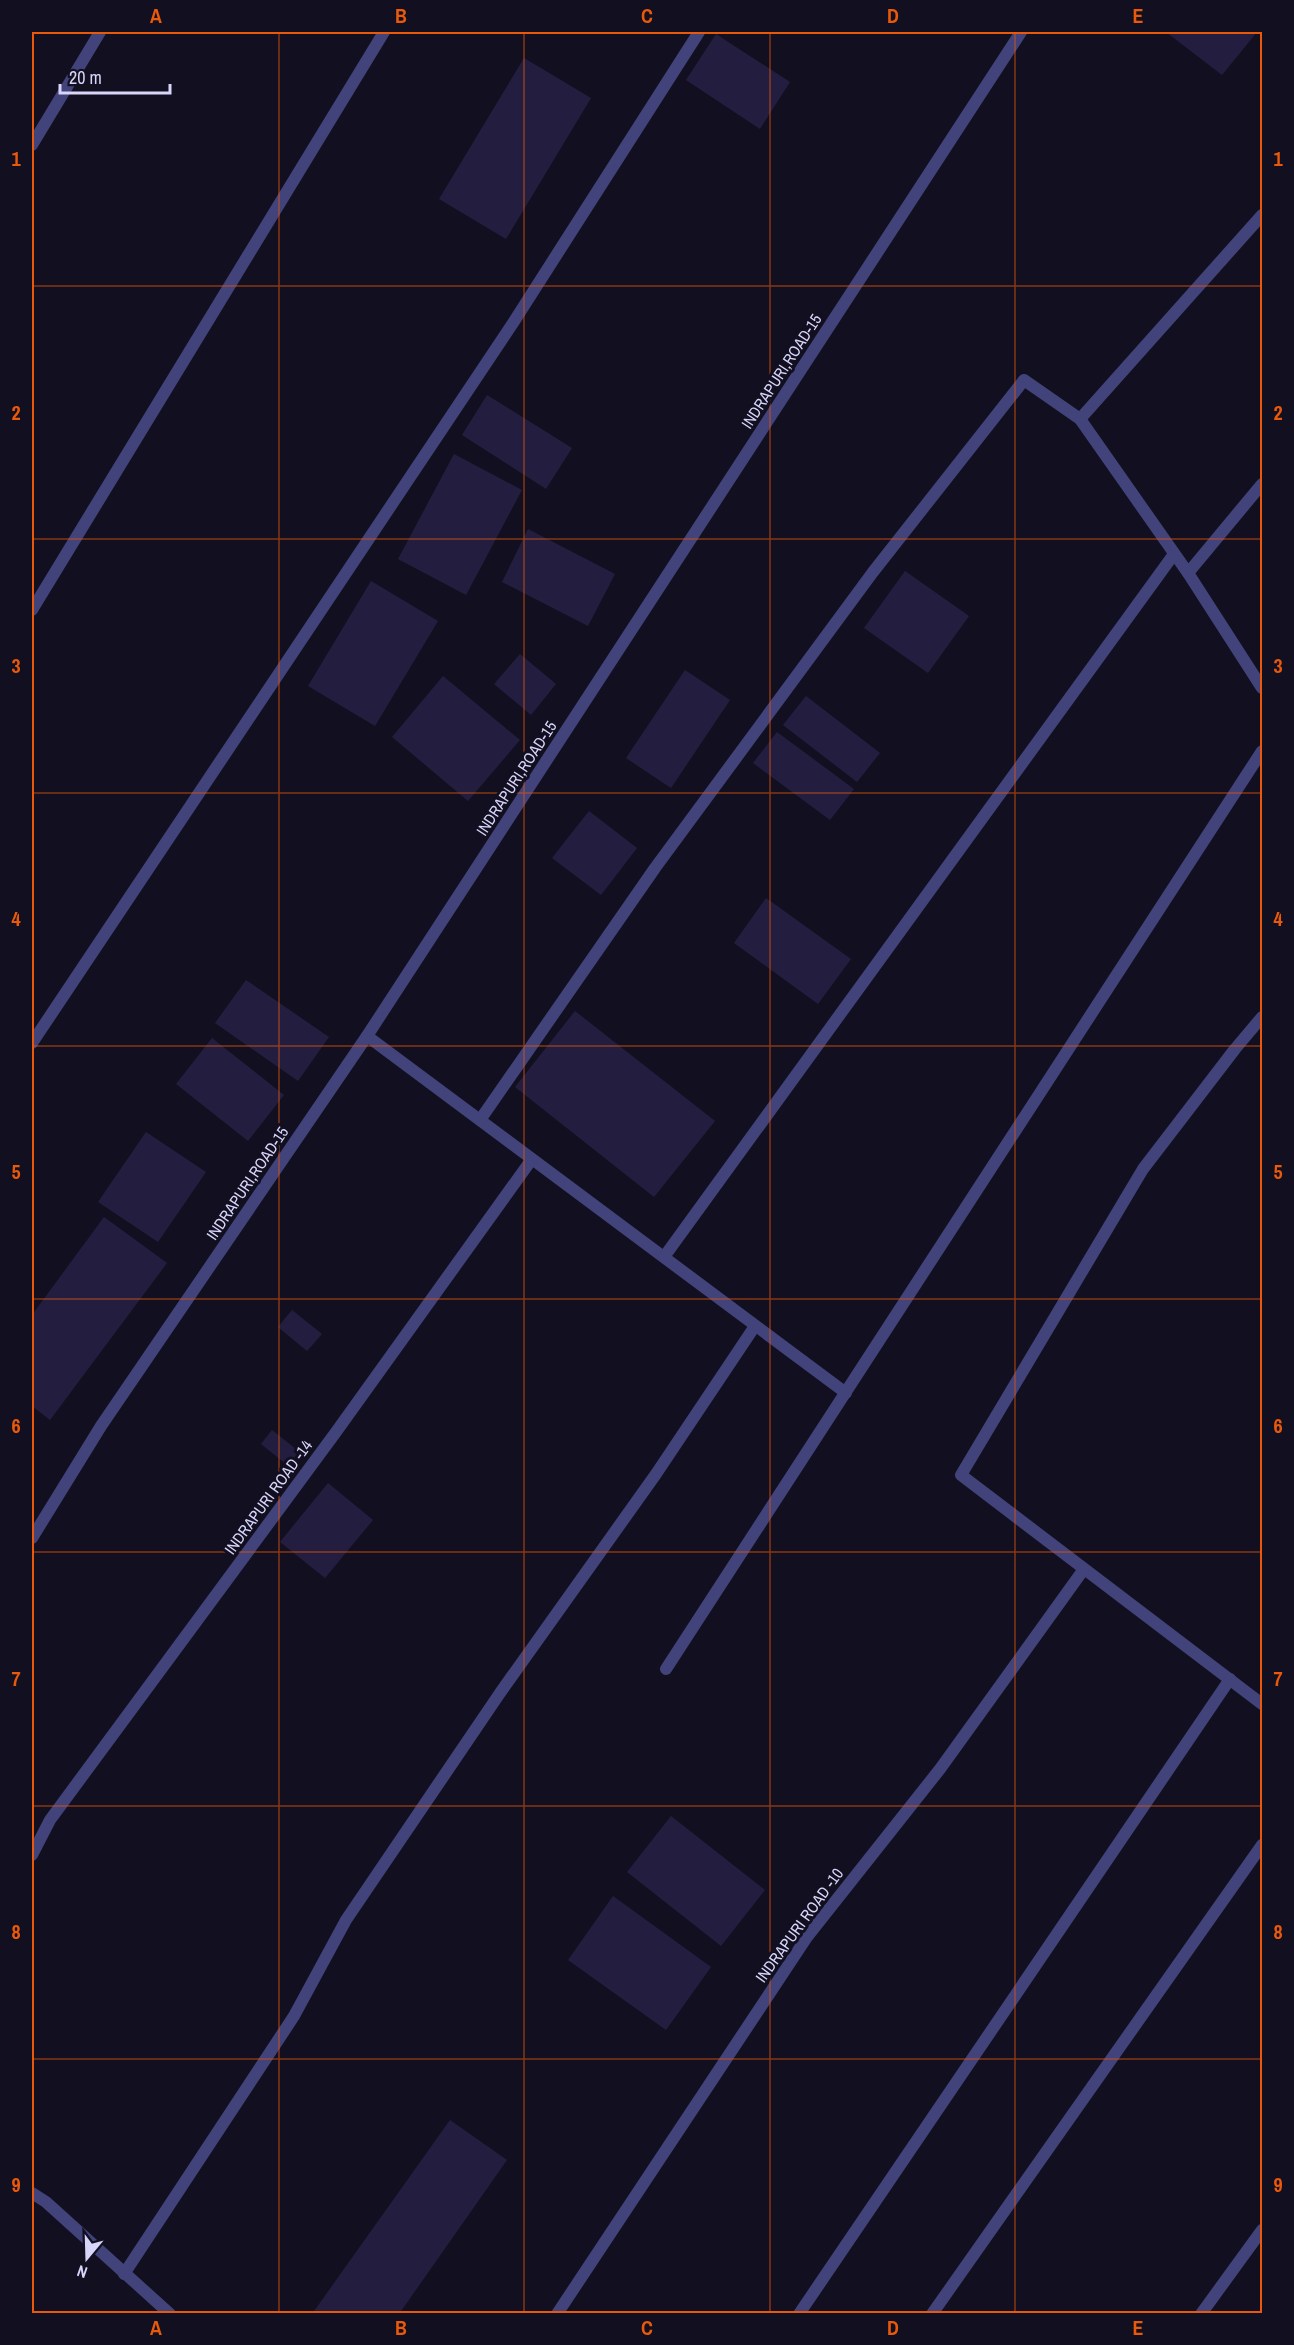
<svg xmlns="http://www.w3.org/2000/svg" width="1294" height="2345" font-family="'Archivo Narrow',sans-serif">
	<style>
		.building { fill: #231e3f }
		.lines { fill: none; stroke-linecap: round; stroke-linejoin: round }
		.service { stroke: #41437a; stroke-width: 12 }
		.minor { stroke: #41437a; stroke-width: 12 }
		.grid { fill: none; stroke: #e8590c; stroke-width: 1.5; stroke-opacity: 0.55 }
		.labels { text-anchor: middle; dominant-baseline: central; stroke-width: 6; stroke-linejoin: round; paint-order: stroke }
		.street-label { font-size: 16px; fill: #d7d5fa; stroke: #121020 }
		.neatline { fill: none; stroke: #e8590c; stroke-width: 2 }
		.grid-label { font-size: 20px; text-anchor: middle; font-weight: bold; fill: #e8590c }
	</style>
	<rect width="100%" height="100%" fill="#121020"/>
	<g class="building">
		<path d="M1166 32H1257L1222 75Z"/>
		<path d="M716 34 790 82 760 129 686 80Z"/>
		<path d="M524 58 591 98 506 239 439 199Z"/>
		<path d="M487 395 572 448 546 489 462 435Z"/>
		<path d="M454 454 522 490 466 595 398 559Z"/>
		<path d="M528 529 615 574 588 626 502 582Z"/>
		<path d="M905 571 969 616 928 673 864 628Z"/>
		<path d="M371 581 438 621 375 726 308 686Z"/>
		<path d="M520 654 556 684 531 715 494 684Z"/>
		<path d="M685 670 730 700 671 788 626 758Z"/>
		<path d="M443 676 520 740 468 801 392 737Z"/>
		<path d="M806 696 880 753 857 782 783 725Z"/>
		<path d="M777 732 854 789 830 820 753 763Z"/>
		<path d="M589 811 637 848 601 895 552 858Z"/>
		<path d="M766 898 851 959 818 1004 734 943Z"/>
		<path d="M246 980 329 1037 298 1081 215 1023Z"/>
		<path d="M575 1011 715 1121 654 1197 515 1087Z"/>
		<path d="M212 1038 284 1095 248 1141 176 1084Z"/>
		<path d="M146 1132 206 1172 158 1242 98 1202Z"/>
		<path d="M104 1217 167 1263 50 1420 32 1406V1315Z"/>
		<path d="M292 1310 322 1334 307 1351 278 1327Z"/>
		<path d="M272 1430 302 1454 291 1468 261 1444Z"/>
		<path d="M328 1483 373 1520 325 1578 280 1542Z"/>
		<path d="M671 1816 765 1890 721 1946 627 1872Z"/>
		<path d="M613 1896 711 1967 666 2030 568 1960Z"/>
		<path d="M450 2120 507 2160 399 2314H312Z"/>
	</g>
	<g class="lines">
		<path class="service" d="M1188 573 1262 484"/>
		<g class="minor">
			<path d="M32 145 100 32"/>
			<path d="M1080 419 1262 215"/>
			<path d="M32 610 384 32"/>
			<path d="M1262 1017 1235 1049 1143 1169 961 1475 1262 1704"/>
			<path d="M367 1036 846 1393"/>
			<path d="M32 1043 513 323 699 32"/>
			<path d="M480 1120 655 868 873 572 1024 380 1080 419 1188 573 1262 688"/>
			<path d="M664 1257 1174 554"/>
			<path d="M32 1538 101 1426 367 1036 1021 32"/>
			<path d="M666 1669 1262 751"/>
			<path d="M32 1855 50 1820 336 1432 532 1159"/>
			<path d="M32 2193 46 2202 170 2314"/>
			<path d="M124 2274 294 2016 346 1920 500 1693 656 1474 755 1326"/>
			<path d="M557 2314 807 1937 940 1769 1084 1569"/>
			<path d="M799 2314 1230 1679"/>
			<path d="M932 2314 1262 1845"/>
			<path d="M1201 2314 1262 2230"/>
		</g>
	</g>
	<path class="grid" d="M279 32V2314M524 32V2314M770 32V2314M1015 32V2314M32 286H1262M32 539H1262M32 793H1262M32 1046H1262M32 1299H1262M32 1552H1262M32 1806H1262M32 2059H1262"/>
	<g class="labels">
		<g class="street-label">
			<text transform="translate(781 371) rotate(-57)">INDRAPURI,ROAD-15</text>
			<text transform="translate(516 778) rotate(-57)">INDRAPURI,ROAD-15</text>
			<text transform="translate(247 1183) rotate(-56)">INDRAPURI,ROAD-15</text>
			<text transform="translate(268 1497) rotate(-54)">INDRAPURI ROAD -14</text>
			<text transform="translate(799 1925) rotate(-54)">INDRAPURI ROAD -10</text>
		</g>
	</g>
	<rect width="1294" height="2345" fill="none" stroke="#121020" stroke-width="66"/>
	<g transform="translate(87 2258) rotate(199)" stroke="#121020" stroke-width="4.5" paint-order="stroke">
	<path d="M0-4.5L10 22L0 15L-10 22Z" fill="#d7d5fa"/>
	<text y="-9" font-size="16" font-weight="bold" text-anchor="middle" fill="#d7d5fa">N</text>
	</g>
	<path d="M60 84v9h110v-9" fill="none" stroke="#d7d5fa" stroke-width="3"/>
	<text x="69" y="84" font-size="18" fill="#d7d5fa" stroke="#121020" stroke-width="4.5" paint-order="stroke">20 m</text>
	<rect x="33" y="33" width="1228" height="2279" class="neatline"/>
	<g class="grid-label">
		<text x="156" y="23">A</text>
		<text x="401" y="23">B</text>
		<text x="647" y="23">C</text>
		<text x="893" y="23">D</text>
		<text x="1138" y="23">E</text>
		<text x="16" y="166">1</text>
		<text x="1278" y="166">1</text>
		<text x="16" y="420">2</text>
		<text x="1278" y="420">2</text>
		<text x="16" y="673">3</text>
		<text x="1278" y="673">3</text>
		<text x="16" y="926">4</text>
		<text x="1278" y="926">4</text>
		<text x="16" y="1179">5</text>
		<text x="1278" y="1179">5</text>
		<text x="16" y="1433">6</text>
		<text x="1278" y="1433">6</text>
		<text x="16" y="1686">7</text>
		<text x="1278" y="1686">7</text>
		<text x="16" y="1939">8</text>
		<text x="1278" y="1939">8</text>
		<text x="16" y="2192">9</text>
		<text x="1278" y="2192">9</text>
		<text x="156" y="2335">A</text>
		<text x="401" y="2335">B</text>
		<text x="647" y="2335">C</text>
		<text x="893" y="2335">D</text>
		<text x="1138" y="2335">E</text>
	</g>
</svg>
